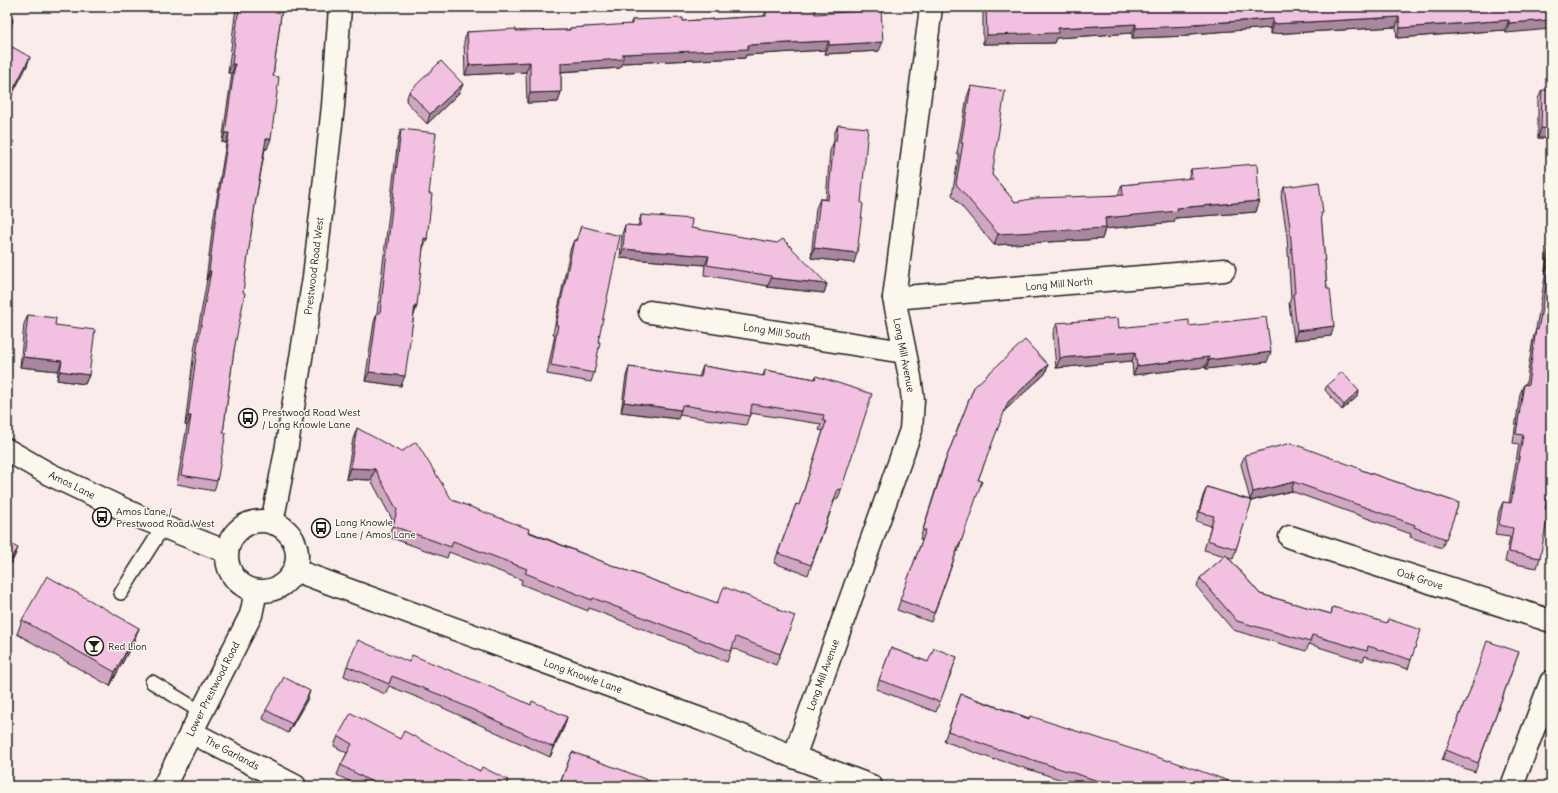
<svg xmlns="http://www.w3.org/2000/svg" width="1558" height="793" font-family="Delius,sans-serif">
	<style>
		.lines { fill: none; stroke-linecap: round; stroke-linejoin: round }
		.lane-casing { stroke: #1c1c1c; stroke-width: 16 }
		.street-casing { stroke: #1c1c1c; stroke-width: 25 }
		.secondary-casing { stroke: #1c1c1c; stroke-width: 25 }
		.lane { stroke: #fbf7ec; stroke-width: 13 }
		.street { stroke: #fbf7ec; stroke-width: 22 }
		.secondary { stroke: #fbf7ec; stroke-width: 22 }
		.wall { fill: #d0a6c2; stroke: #1c1c1c }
		.shaded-wall { fill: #a9879e; stroke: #1c1c1c }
		.building { fill: #f2c1e2; stroke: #1c1c1c }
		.labels { text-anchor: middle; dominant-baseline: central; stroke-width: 3; stroke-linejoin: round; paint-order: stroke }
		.street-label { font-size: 10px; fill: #1c1c1c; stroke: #fbf7ec }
		.poi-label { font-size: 10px; fill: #1c1c1c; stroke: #fbf7ec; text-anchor: start }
	</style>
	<rect width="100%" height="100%" fill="#f9ecea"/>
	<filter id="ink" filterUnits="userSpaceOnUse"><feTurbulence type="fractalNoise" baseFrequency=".025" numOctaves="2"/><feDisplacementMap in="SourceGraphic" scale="8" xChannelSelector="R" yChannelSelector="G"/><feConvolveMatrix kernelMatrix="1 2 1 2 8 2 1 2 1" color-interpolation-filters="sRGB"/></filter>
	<g filter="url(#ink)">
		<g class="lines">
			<g class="lane-casing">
				<g id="lane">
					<path d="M121 593 163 527"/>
					<path d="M152 682 201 712"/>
				</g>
			</g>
			<g class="street-casing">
				<g id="street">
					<path d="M894 298 1224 270"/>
					<path d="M650 312 904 352"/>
					<path d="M1290 537 1551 621"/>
					<path d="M191 732 295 786"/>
					<path d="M794 757 911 430 913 400 910 377 894 298 931 7"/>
					<path d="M1512 786 1551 682"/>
				</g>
			</g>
			<g class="secondary-casing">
				<g id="secondary">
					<path d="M7 450 49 474 144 519 227 552"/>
					<circle cx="262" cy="556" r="35"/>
					<path d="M272 523 286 451 314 277 333 106 340 7"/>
					<path d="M294 570 703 720 794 757 871 786"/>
					<path d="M164 786 251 615 256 591"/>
				</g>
			</g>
			<use href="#lane" class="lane"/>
			<use href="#street" class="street"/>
			<use href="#secondary" class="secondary"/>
		</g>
		<g class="wall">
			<path d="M236 7H282L273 76 267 149H265L255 205 234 350 223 433 217 481 214 491 177 484 187 426 185 425 194 351 207 280H206L214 216 226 143 222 142 232 73H228Z"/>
			<path d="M984 7H1551L1506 33 1505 30 1397 38 1396 27 1270 34V28L1190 34 1189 36 1132 38V33L1056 38 1054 43 983 44V11Z"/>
			<path d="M766 11 815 14 879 51 825 54V50L746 55 745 58 622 63 620 68 561 72V92L558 102 527 103 526 72 465 75 464 41 467 32 516 31 569 30 570 28 630 25 632 20 683 21 764 16Z"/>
			<path d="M463 84 459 93 427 124 406 101 409 92Z"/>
			<path d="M971 86 992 175 1015 202 1118 195 1122 185 1188 179 1191 169 1259 201 1256 212 1175 218 1174 222 1105 229 1102 239 994 245 952 195 959 154H957L967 97Z"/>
			<path d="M1542 90 1551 138H1538V99Z"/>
			<path d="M838 125 854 263 811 258 816 208 820 199H826L830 151 834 141V134Z"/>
			<path d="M401 129 429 194 427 239 423 248 414 315 401 386 365 381 374 322 377 313 398 139Z"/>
			<path d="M1284 187 1321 216 1327 289 1331 336 1294 340 1289 303 1291 298 1287 236 1281 196Z"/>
			<path d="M641 215 691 228 827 284 824 293 767 287 768 286 704 275 705 265 620 258 622 234 625 225 638 226Z"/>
			<path d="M581 226 598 342 594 373 591 382 547 374 555 334H553L570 250 574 240 576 241Z"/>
			<path d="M1551 229V479L1545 509 1540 558 1537 568 1505 562 1510 537 1495 535 1499 511 1503 502 1509 503 1519 444 1513 443 1520 394 1524 384H1526L1533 339 1536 329 1546 271H1545Z"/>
			<path d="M28 315 55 325 89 375 85 384 57 380 58 371 20 367 24 324Z"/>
			<path d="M1057 323 1119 328 1189 326 1267 362 1206 369 1205 367 1133 375 1132 361 1056 368 1053 333Z"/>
			<path d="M1048 365 1045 374 1004 411 978 480 961 542 958 552 957 551 931 622 897 610 922 540 920 539 942 469 974 387Z"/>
			<path d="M703 366 763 376 765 370 815 379 816 376 841 490 838 499H835L808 575 774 563 796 504 799 505 823 431 819 430 821 424 750 413 746 425 679 415 678 419 621 412 626 376 629 367 699 377Z"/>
			<path d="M1327 385 1358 396 1342 410 1325 390Z"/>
			<path d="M357 428 452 500 606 563 688 593 717 603 778 610 791 627 776 665 732 648 727 662 589 608 588 611 521 584 522 580 449 552 447 558 389 537 393 521 371 480 346 479 353 439Z"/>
			<path d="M1245 455 1361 470 1459 503 1442 548 1410 537 1411 534 1291 491 1251 501 1233 559 1228 557 1260 594 1331 614 1333 607 1411 660 1408 669 1365 656 1363 661 1309 644 1306 651 1233 630 1197 587 1200 578 1225 556 1204 550 1211 526 1196 521 1203 496 1207 487 1250 500 1241 464Z"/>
			<path d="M22 620 139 628 134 641 110 686 17 634Z"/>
			<path d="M891 648 928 662 957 657 936 712 876 689Z"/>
			<path d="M1519 652 1475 772 1442 760 1466 699H1467Z"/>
			<path d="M409 662 531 705 567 717 564 727 550 757 439 706 389 686 385 694 344 676 347 666Z"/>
			<path d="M961 694 1029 718 1243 786H1081L996 759 995 760 944 741Z"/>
			<path d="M307 700 288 733 263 719 266 710Z"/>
			<path d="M338 736 400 739 480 771 508 780 506 786H358L337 775 341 765 347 753 334 746Z"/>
			<path d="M572 752 662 786H559Z"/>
		</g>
		<g class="shaded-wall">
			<path d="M1399 17 1396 27 1270 34 1273 24Z"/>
			<path d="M1273 19 1270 28 1190 34 1189 36 1132 38 1136 28Z"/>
			<path d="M13 20 10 30 7 32V25Z"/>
			<path d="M1509 20 1505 30 1397 38 1400 28Z"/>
			<path d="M1551 20V29L1506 33 1509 23Z"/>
			<path d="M1136 24 1132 33 1056 38 1054 43 983 44 987 35 1058 28Z"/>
			<path d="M829 41 825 50 746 55 745 58 622 63 620 68 557 72 561 63 623 54 748 45Z"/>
			<path d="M883 42 879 51 825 54 829 45Z"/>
			<path d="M30 57 27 66 7 105V102Z"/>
			<path d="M530 62 526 72 465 75 469 65Z"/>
			<path d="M232 64H235L232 73H228Z"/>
			<path d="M463 84 459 93 427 124 430 114Z"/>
			<path d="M561 92 558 102 527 103 530 93Z"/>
			<path d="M1541 128 1551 129V138H1538Z"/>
			<path d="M225 133H229L226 143 222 142Z"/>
			<path d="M266 139H271L267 149 263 148Z"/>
			<path d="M14 142 11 151 7 159V157Z"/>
			<path d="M1259 201 1256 212 1175 218 1174 222 1105 229 1102 239 994 245 998 234 1177 208Z"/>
			<path d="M424 238 427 239 423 248H420Z"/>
			<path d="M814 248 857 253 854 263 811 258Z"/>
			<path d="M623 249 709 256 705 265 620 258Z"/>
			<path d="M1548 261 1550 262 1546 271H1545Z"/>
			<path d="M209 271H211L207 280H206Z"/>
			<path d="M771 278 827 284 824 293 767 287Z"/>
			<path d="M415 306H417L414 315Z"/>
			<path d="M1334 326 1331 336 1294 340 1297 331Z"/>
			<path d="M1135 352 1132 361 1056 368 1060 358Z"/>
			<path d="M1271 352 1267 362 1206 369 1209 360Z"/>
			<path d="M23 357 62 361 58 371 20 367Z"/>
			<path d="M1209 357 1205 367 1133 375 1137 366Z"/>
			<path d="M1048 365 1045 374 1004 411 1008 402Z"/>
			<path d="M60 371 89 375 85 384 57 380Z"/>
			<path d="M369 372 405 376 401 386 365 381Z"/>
			<path d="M1359 391 1358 396 1342 410 1344 405Z"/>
			<path d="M624 402 681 410 678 419 621 412Z"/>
			<path d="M188 416H191L187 426 185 425Z"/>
			<path d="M350 468 375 469 371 480 346 479Z"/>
			<path d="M1294 482 1291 491 1250 501 1253 492Z"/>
			<path d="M18 548 14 558 7 570V566Z"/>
			<path d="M139 628 134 641 110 686 115 672Z"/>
			<path d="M310 691 307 700 288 733 292 724Z"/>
			<path d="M567 717 564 727 550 757 553 747Z"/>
		</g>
		<g class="building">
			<path d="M239 7H282L273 76 279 77 271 139H266L255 205 243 292 245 293 234 350 223 433H226L217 481 181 475 191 416H188L198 342 211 271H209L217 207 229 133H225L235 64H232Z"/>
			<path d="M986 7H1551V20L1509 23V20L1400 28 1399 17 1273 24V19L1192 24V26L1136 28V24L1058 28V33L987 35Z"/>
			<path d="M815 8V14L881 10 883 42 829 45V41L748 45V49L623 54V59L561 63V92L530 93V62L469 65 467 32 516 29V31L570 30V28L632 24V20L683 18V21L766 16V11Z"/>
			<path d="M7 12 13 20 7 25Z"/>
			<path d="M7 44 30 57 7 102Z"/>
			<path d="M441 61 463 84 430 114 409 92Z"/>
			<path d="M971 86 1005 91 992 175 1015 202 1036 198 1123 195 1122 185 1192 178 1191 169 1257 164 1259 201 1177 208 1178 211 1105 218 1106 228 998 234 956 184 963 143H961Z"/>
			<path d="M1542 90H1551V129L1541 128Z"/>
			<path d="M838 125 868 128 861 203 863 204 857 253 814 248 820 199 828 200 834 141H836Z"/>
			<path d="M401 129 436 133 429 194H432L427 239 424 238 417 306H415L405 376 369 372 377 313H380Z"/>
			<path d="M7 138 14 142 7 157Z"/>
			<path d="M1319 182 1323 213H1321L1327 289H1330L1334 326 1297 331 1293 294 1295 293 1290 227 1284 187Z"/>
			<path d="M641 215 692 219 691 228 777 243 783 239 827 284 771 278V276L707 265 709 256 623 249 625 225 640 226Z"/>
			<path d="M581 226 620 236 598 342H600L594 373 551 365 558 325H556L574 240 577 241Z"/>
			<path d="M1551 243V479L1545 509H1549L1540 558 1509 552 1513 528 1499 525 1503 502 1511 503 1523 435 1516 434 1524 384 1528 385 1536 329 1538 330 1550 262 1548 261Z"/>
			<path d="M28 315 56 318 55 325 95 330 89 375 60 371 62 361 23 357Z"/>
			<path d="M1266 317 1271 352 1209 360V357L1137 366 1135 352 1060 358 1057 323 1118 318 1119 328 1189 320V326Z"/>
			<path d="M1025 340 1048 365 1008 402 978 480 982 481 961 542H960L934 613 900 600 926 530H923L946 459 974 387Z"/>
			<path d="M703 366 764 376 765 370 815 379 816 376 872 394 841 490 838 489 811 565 778 553 796 504 799 505 826 422 823 420 824 415 752 404 750 416 682 405 681 410 624 402 629 367 701 377Z"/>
			<path d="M1342 372 1359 391 1344 405 1327 385Z"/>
			<path d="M357 428 401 452 416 442 452 500 529 529 528 532 606 563 688 593V592L717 603 724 587 779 608 778 610 795 616 780 654 736 637 731 651 593 598 592 600 525 573 527 569 453 541 451 547 393 526 397 510 375 469 350 468Z"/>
			<path d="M1291 443 1361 469V470L1459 503 1446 539 1414 527 1415 525 1294 482 1253 492 1245 455Z"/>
			<path d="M1207 487 1252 501 1236 549 1207 540 1214 516 1199 512Z"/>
			<path d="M7 542 18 548 7 566Z"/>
			<path d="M1226 555 1260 594 1331 614 1333 607 1387 623 1388 619 1421 630 1411 660 1368 646 1367 651 1312 635 1310 642 1237 621 1200 578Z"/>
			<path d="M47 576 139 628 115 672 22 620Z"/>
			<path d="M358 640 409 662 412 655 486 685 531 705 532 701 567 717 553 747 443 696 392 676 389 684 347 666Z"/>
			<path d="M1487 641 1519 652 1478 763 1446 750 1466 699H1467Z"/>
			<path d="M891 648 928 662 934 648 957 657 940 702 879 680Z"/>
			<path d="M284 677 310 691 292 724 266 710Z"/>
			<path d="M961 694 1029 719 1030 716 1169 761V760L1243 786H1114L999 749V750L948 731Z"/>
			<path d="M351 713 400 739 404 731 480 771 482 767 508 780 505 786H379L341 765 352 744 338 736Z"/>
			<path d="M572 752 622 770 662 786H566L560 784Z"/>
			<path d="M252 780 264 786H249Z"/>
		</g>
	</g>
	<defs>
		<g id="bus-ring" transform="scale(1)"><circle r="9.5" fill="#fbf7ec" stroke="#1c1c1c" stroke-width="1.5"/><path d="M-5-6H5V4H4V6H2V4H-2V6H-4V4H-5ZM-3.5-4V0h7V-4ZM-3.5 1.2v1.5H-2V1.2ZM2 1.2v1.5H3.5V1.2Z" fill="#1c1c1c"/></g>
		<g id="bar-ring" transform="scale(1)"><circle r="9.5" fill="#fbf7ec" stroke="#1c1c1c" stroke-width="1.5"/><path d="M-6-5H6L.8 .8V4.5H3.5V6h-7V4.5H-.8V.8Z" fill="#1c1c1c"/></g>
	</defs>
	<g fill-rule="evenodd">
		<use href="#bus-ring" x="248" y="418"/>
		<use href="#bus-ring" x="102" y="517"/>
		<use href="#bus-ring" x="321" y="528"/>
		<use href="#bar-ring" x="94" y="646"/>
	</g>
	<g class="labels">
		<g class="street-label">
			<text transform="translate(314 266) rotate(-83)">Prestwood Road West</text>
			<text transform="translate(1059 284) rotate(-5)">Long Mill North</text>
			<text transform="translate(777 332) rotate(9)">Long Mill South</text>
			<text transform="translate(904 355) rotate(79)">Long Mill Avenue</text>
			<text transform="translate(72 485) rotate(26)">Amos Lane</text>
			<text transform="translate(1420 579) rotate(18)">Oak Grove</text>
			<text transform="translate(823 675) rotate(-70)">Long Mill Avenue</text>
			<text transform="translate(583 676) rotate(20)">Long Knowle Lane</text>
			<text transform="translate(213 689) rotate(-63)">Lower Prestwood Road</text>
			<text transform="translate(232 753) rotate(28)">The Garlands</text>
		</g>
		<g class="poi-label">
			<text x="262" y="412">Prestwood Road West<tspan x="262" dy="12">/ Long Knowle Lane</tspan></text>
			<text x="116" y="511">Amos Lane /<tspan x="116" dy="12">Prestwood Road West</tspan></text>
			<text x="335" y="522">Long Knowle<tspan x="335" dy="12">Lane / Amos Lane</tspan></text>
			<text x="108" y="646">Red Lion</text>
		</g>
	</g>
	<rect width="1558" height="793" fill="none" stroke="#fbf7ec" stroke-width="24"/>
	<rect x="12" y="12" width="1534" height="769" fill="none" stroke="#1c1c1c" stroke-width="1.5" filter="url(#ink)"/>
</svg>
